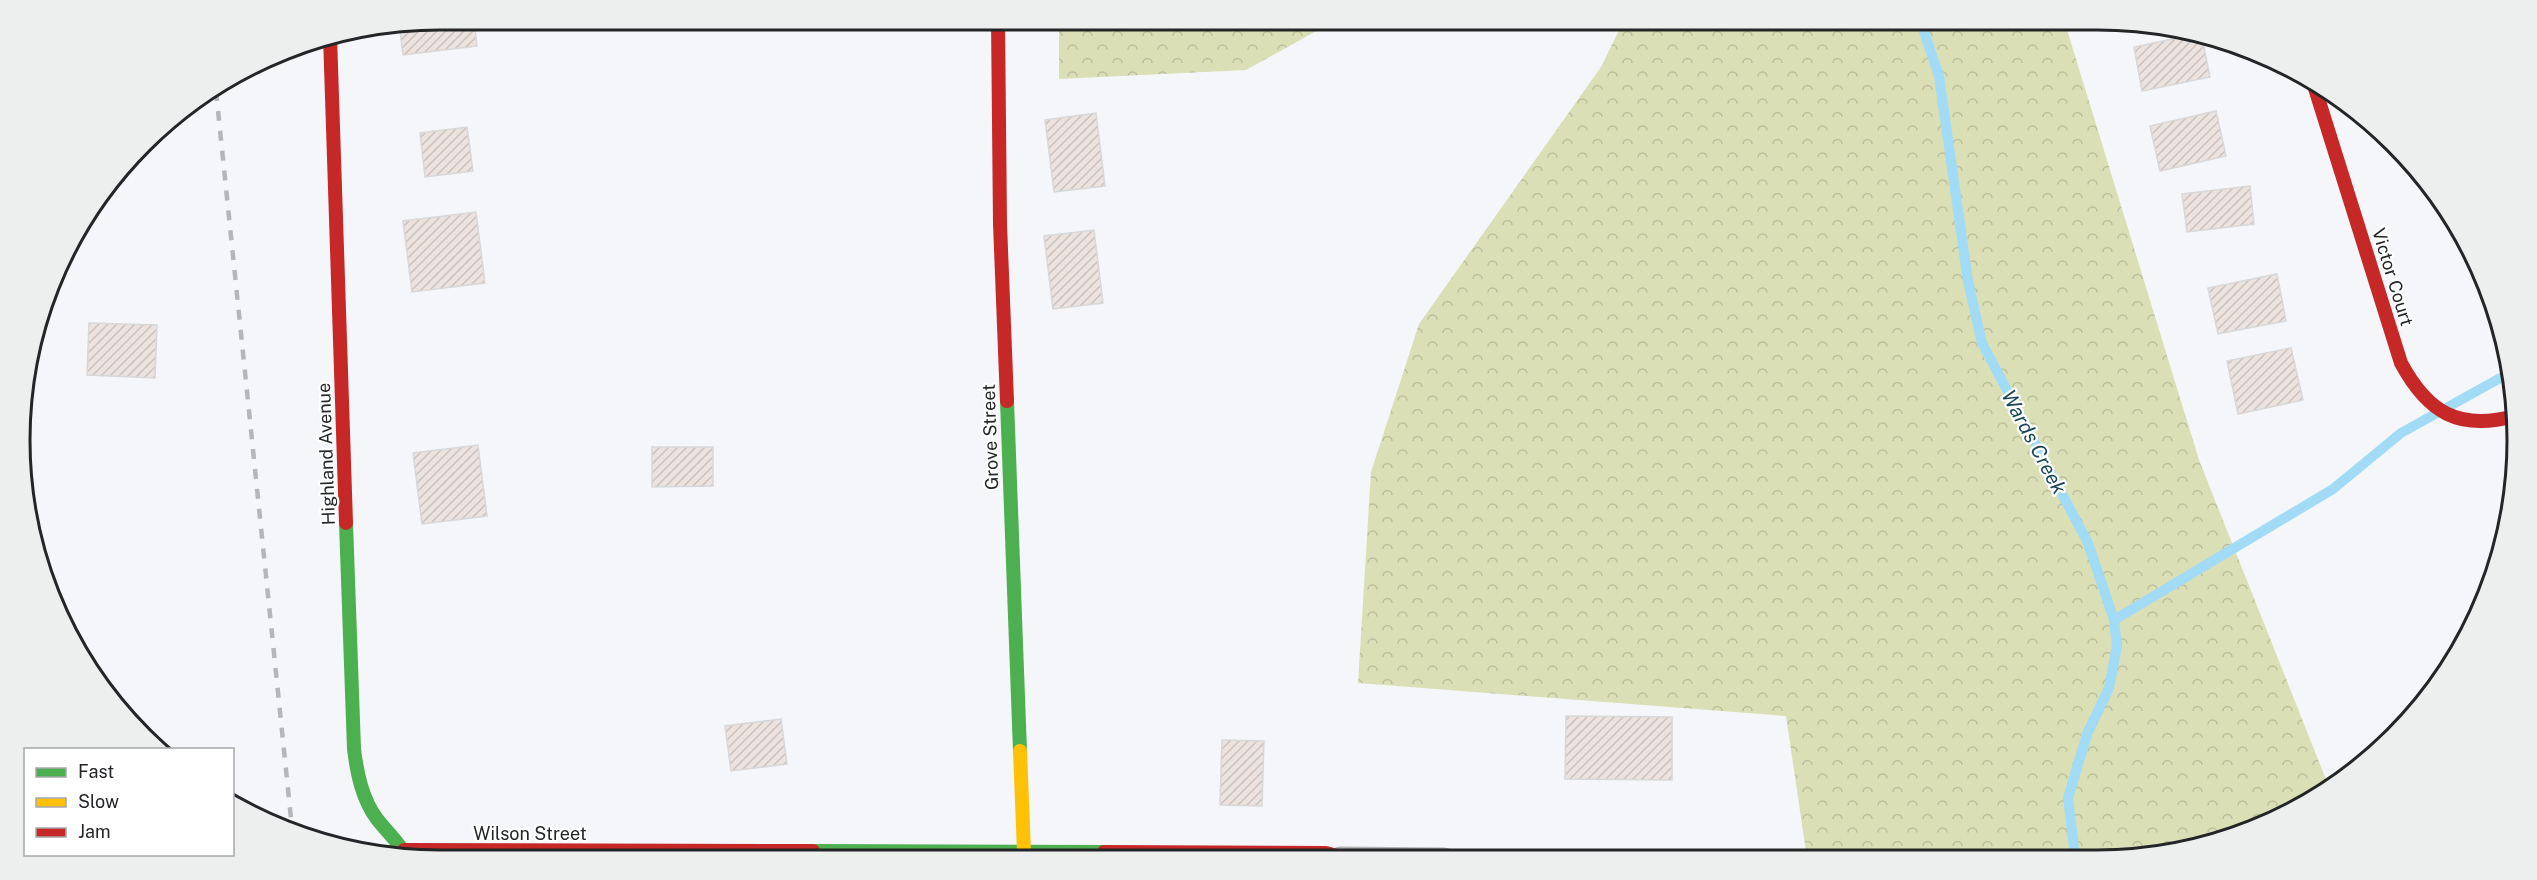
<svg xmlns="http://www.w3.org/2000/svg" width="2537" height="880" font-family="'Public Sans',sans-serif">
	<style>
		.forest { fill: url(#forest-crowns) }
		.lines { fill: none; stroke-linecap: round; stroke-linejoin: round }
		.stream { stroke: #a1dbf6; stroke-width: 10 }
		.building { fill: url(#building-hatch); stroke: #d8d8d9; stroke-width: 1.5 }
		.lane { stroke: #b3b2b3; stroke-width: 21 }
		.fast { stroke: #4caf50; stroke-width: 14 }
		.slow { stroke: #ffc107; stroke-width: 14 }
		.jam { stroke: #c62828; stroke-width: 14 }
		.rail { stroke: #b6b6b8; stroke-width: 4.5; stroke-dasharray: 10 10; stroke-linecap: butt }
		.labels { text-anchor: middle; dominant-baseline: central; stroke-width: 4.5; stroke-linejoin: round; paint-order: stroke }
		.street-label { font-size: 18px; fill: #232527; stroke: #fff }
		.water-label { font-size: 20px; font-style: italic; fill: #164658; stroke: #fff }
		.rim { fill: none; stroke: #232527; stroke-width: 3 }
	</style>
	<defs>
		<pattern id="forest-crowns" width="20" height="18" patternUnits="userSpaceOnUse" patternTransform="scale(1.5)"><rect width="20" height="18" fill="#dadfb5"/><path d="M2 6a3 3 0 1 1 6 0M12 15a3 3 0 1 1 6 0" fill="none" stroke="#bbbf9c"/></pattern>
		<pattern id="building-hatch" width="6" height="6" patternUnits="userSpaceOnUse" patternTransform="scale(1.5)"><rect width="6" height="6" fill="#ece2de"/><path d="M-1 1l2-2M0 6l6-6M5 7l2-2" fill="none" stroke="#cac2be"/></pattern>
	</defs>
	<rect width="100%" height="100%" fill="#f4f6f9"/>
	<g class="forest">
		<path d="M1059 20H1336L1246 70 1059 79Z"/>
		<path d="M1624 20H2064L2199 460 2329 787 2283 817 2152 857 1807 858 1786 716 1358 683 1371 472 1419 324 1601 67Z"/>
	</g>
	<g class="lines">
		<g class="stream">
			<path d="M1920 20 1939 76 1968 281 1982 343 2088 543 2114 620 2117 646 2109 688 2087 734 2068 798 2075 857"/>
			<path d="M2114 620 2333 489 2401 433 2511 372"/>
		</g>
	</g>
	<g class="building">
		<path d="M440 20H474L477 46 403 55 399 23Z"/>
		<path d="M2201 33 2210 77 2142 91 2134 47Z"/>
		<path d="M2216 111 2226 156 2160 171 2150 126Z"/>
		<path d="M1096 113 1105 186 1054 192 1045 120Z"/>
		<path d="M467 127 473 171 425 177 420 133Z"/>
		<path d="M2250 186 2254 224 2187 232 2182 194Z"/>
		<path d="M476 212 485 283 412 292 403 221Z"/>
		<path d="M1094 230 1103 303 1053 309 1044 236Z"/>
		<path d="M2277 274 2286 321 2218 334 2208 288Z"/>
		<path d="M89 323 157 325 155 378 87 375Z"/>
		<path d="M2291 348 2303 400 2238 414 2227 361Z"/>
		<path d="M478 445 487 516 422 524 413 453Z"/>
		<path d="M652 447H713V486L652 487Z"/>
		<path d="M1566 716 1672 717V780L1565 779Z"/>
		<path d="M781 719 787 764 731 771 725 726Z"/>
		<path d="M1222 740 1264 741 1262 806 1220 805Z"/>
	</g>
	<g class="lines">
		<path class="lane" d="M1340 857 1444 858"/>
		<g class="fast">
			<path d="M1007 401 1020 751"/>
			<path d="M346 523 354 749C357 773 362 799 377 819 387 832 399 842 406 856"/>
			<path d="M813 851 1104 852"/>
		</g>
		<path class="slow" d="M1020 751 1024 852"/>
		<g class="jam">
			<path d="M998 20 1000 224 1007 401"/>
			<path d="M330 36 346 523"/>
			<path d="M2313 82 2401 363C2428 413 2459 431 2515 416"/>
			<path d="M404 850 813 851"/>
			<path d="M1104 852 1326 853 1340 857"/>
		</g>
		<path class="rail" d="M216 91 292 828"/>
	</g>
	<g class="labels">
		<g class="street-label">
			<text transform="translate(2393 277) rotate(73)">Victor Court</text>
			<text transform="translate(990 437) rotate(-92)">Grove Street</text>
			<text transform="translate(326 454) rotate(-92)">Highland Avenue</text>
			<text x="530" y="833">Wilson Street</text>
		</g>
		<g class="water-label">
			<text transform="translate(2034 442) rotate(62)">Wards Creek</text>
		</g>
	</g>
	<path d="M0 0H2537V880H0ZM440 30H2097A410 410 0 0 1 2507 440V440A410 410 0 0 1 2097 850H440A410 410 0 0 1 30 440V440A410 410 0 0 1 440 30Z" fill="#edeeee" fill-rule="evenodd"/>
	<path class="rim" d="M440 30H2097A410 410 0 0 1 2507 440V440A410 410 0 0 1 2097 850H440A410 410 0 0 1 30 440V440A410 410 0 0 1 440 30Z"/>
	<rect x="24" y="748" width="210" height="108" fill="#ffffff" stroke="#a7a8a9" stroke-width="1.5"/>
	<rect x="36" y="768" width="30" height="9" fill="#4caf50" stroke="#a7a8a9" stroke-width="1.5"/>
	<text x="78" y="778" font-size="18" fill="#232527">Fast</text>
	<rect x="36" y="798" width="30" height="9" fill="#ffc107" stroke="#a7a8a9" stroke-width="1.5"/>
	<text x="78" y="808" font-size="18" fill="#232527">Slow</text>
	<rect x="36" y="828" width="30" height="9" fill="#c62828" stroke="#a7a8a9" stroke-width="1.5"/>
	<text x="78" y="838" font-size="18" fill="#232527">Jam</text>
</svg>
